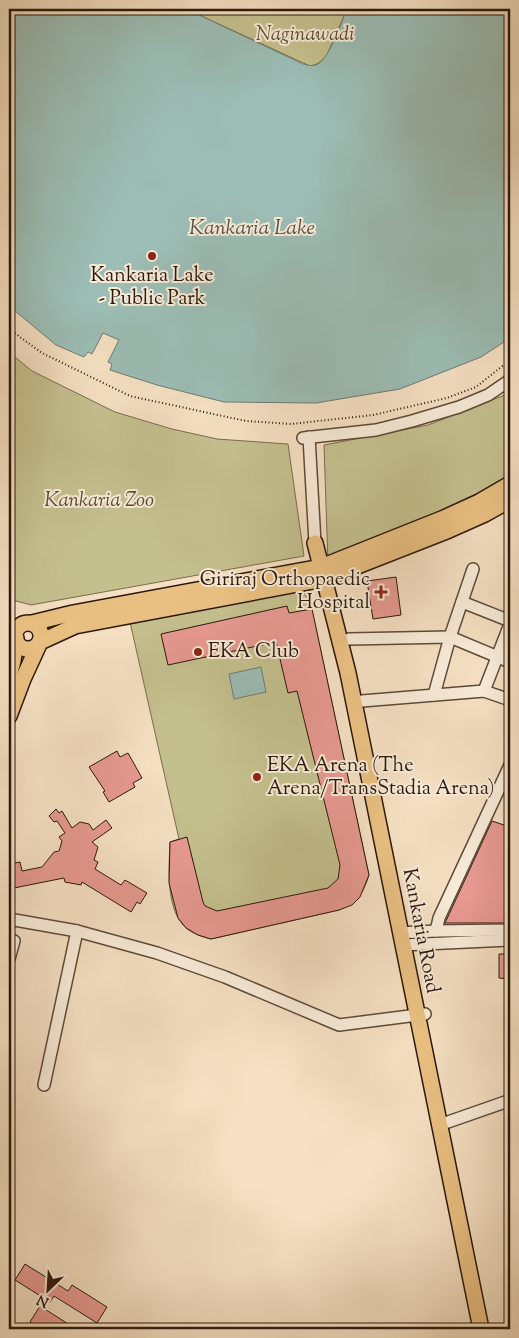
<svg xmlns="http://www.w3.org/2000/svg" width="519" height="1338" font-family="'Sorts Mill Goudy',serif">
	<style>
		.green { fill: #c4c08e; stroke: #786c4c }
		.water { fill: #9cbdb5; stroke: #6f7b71 }
		.building { fill: #e79991; stroke: #2b180b }
		.lines { fill: none; stroke-linecap: round; stroke-linejoin: round }
		.minor-casing { stroke: #5e4a39; stroke-width: 14 }
		.major-casing { stroke: #2b180b; stroke-width: 18 }
		.path { stroke: #2b180b; stroke-width: 2; stroke-dasharray: 1 2.5; stroke-linecap: butt }
		.minor { stroke: #f8ebd8; stroke-width: 11 }
		.major { stroke: #eac082; stroke-width: 15 }
		.poi-dot { fill: #8f2418; stroke: #f8ebd8; stroke-width: 2 }
		.labels { text-anchor: middle; dominant-baseline: central; stroke-width: 4; stroke-linejoin: round; paint-order: stroke }
		.park-label { font-size: 20px; font-style: italic; fill: #594a32; stroke: #f8ebd8 }
		.poi-label { font-size: 20px; fill: #2b180b; stroke: #f8ebd8; text-anchor: start }
		.street-label { font-size: 20px; fill: #2b180b; stroke: #f8ebd8 }
		.water-label { font-size: 21px; font-style: italic; fill: #535246; stroke: #f8ebd8 }
	</style>
	<rect width="100%" height="100%" fill="#f5e0c3"/>
	<filter id="stains"><feTurbulence type="fractalNoise" baseFrequency=".004" numOctaves="4"/><feColorMatrix values="0 0 0 0 .2 0 0 0 0 .09 0 0 0 0 .02 0 0 0 .5 -.17"/></filter>
	<radialGradient id="worn" r=".72"><stop offset=".6" stop-color="#630" stop-opacity="0"/><stop offset="1" stop-color="#630" stop-opacity=".3"/></radialGradient>
	<g class="green">
		<path d="M192 9H347L326 57 317 64 310 66 197 14Z"/>
		<path d="M9 352 32 371 115 412 172 429 217 439 288 444 304 556 31 605 9 599Z"/>
		<path d="M510 393V478L328 564 324 445 428 425Z"/>
		<path d="M297 589 303 592 310 601 369 875C363 894 358 902 339 910L211 939C203 937 193 934 186 928 165 909 169 867 170 842L179 839 130 622Z"/>
	</g>
	<g class="water">
		<path d="M9 9H192L197 14 303 64C308 65 312 67 318 64 330 57 341 22 347 9H510V338L481 357 400 389 316 403 224 402 157 385 110 370 112 364 108 362 119 340 103 333 92 354 88 352 84 357 56 345 9 306Z"/>
		<path d="M261 667 266 692 234 699 229 674Z"/>
	</g>
	<g class="building">
		<path d="M396 577 401 615 373 619 367 581Z"/>
		<path d="M287 606 289 613 312 609 369 875 360 897 352 905 339 910 211 939 198 935 186 928 178 918 169 883 170 842 187 837 203 902 205 906 217 911 328 888 338 879 340 865 297 691 288 693 276 642 168 665 161 634Z"/>
		<path d="M117 751 120 757 128 753 142 778 133 783 135 787 109 802 103 792 105 791 89 767Z"/>
		<path d="M56 809 59 813 62 811 72 828 80 822 89 824 93 830 106 820 112 828 92 842 98 847 94 860 98 862 95 869 121 885 125 880 147 893 140 904 137 902 131 912 82 882 81 885 65 882 64 878 9 889V864L20 862 22 871 42 867 54 852 59 851 62 841 59 837 65 833 57 821 54 822 49 816Z"/>
		<path d="M492 821 510 827V923H445Z"/>
		<path d="M499 954H510V979L499 978Z"/>
		<path d="M25 1264 68 1291 72 1285 107 1307 97 1323 54 1296 50 1302 15 1280Z"/>
		<path d="M40 1306 76 1329H41L30 1322Z"/>
	</g>
	<g class="lines">
		<g class="minor-casing">
			<g id="minor">
				<path d="M309 437 315 543"/>
				<path d="M303 438 376 430 412 421 459 407 488 395 510 380"/>
				<path d="M462 602 510 621"/>
				<path d="M349 639 450 637 510 662"/>
				<path d="M484 691 510 624"/>
				<path d="M434 695 450 637 473 569"/>
				<path d="M362 701 484 691 510 700"/>
				<path d="M9 919 77 931 157 953 225 977 339 1025 425 1014"/>
				<path d="M436 931 439 918 510 765"/>
				<path d="M400 933 436 931 510 930"/>
				<path d="M9 938 14 941 9 959"/>
				<path d="M403 945 510 940"/>
				<path d="M44 1085 77 931"/>
				<path d="M448 1122 508 1101 510 1102"/>
			</g>
		</g>
		<g class="major-casing">
			<g id="major">
				<path d="M315 543 348 673 481 1329"/>
				<path d="M32 623 73 613 321 567 444 518 479 502 510 484"/>
				<circle cx="28" cy="636" r="13"/>
				<path d="M9 676 13 661 16 639 12 636"/>
				<path d="M9 716 23 679 40 642 75 626 324 579 449 530 485 514 510 500"/>
			</g>
		</g>
		<path class="path" d="M9 329 42 353 130 396 246 421 291 424 373 415 447 398 476 387 510 360"/>
		<use href="#minor" class="minor"/>
		<use href="#major" class="major"/>
	</g>
	<g class="poi-dot">
		<circle cx="152" cy="256" r="5"/>
		<path d="M378.5 584.5h5v5h5v5h-5v5h-5v-5h-5v-5h5z"/>
		<circle cx="198" cy="652" r="5"/>
		<circle cx="257" cy="777" r="5"/>
	</g>
	<g class="labels">
		<g class="park-label">
			<text x="305" y="35">Naginawadi</text>
			<text x="99" y="501">Kankaria Zoo</text>
		</g>
		<g class="poi-label">
			<text x="152" y="276" text-anchor="middle">Kankaria Lake<tspan x="152" dy="23">- Public Park</tspan></text>
			<text x="370" y="580" text-anchor="end">Giriraj Orthopaedic<tspan x="370" dy="23">Hospital</tspan></text>
			<text x="208" y="652">EKA Club</text>
			<text x="267" y="766">EKA Arena (The<tspan x="267" dy="23">Arena/TransStadia Arena)</tspan></text>
		</g>
		<g class="street-label">
			<text transform="translate(420 931) rotate(79)">Kankaria Road</text>
		</g>
		<g class="water-label">
			<text x="252" y="229">Kankaria Lake</text>
		</g>
	</g>
	<rect width="519" height="1338" fill="none" stroke="#f5e0c3" stroke-width="30"/>
	<rect x="10" y="10" width="499" height="1318" fill="none" stroke="#2b180b" stroke-width="2.5"/>
	<rect x="15" y="15" width="489" height="1308" fill="none" stroke="#2b180b"/>
	<g transform="translate(48 1290) rotate(205)" stroke="#f8ebd8" stroke-width="4" paint-order="stroke">
	<path d="M0-4L9 19L0 12L-9 19Z" fill="#2b180b"/>
	<text y="-8" font-size="14" font-weight="bold" text-anchor="middle" fill="#2b180b">N</text>
	</g>
	<rect width="100%" height="100%" filter="url(#stains)"/>
	<rect width="100%" height="100%" fill="url(#worn)"/>
</svg>
